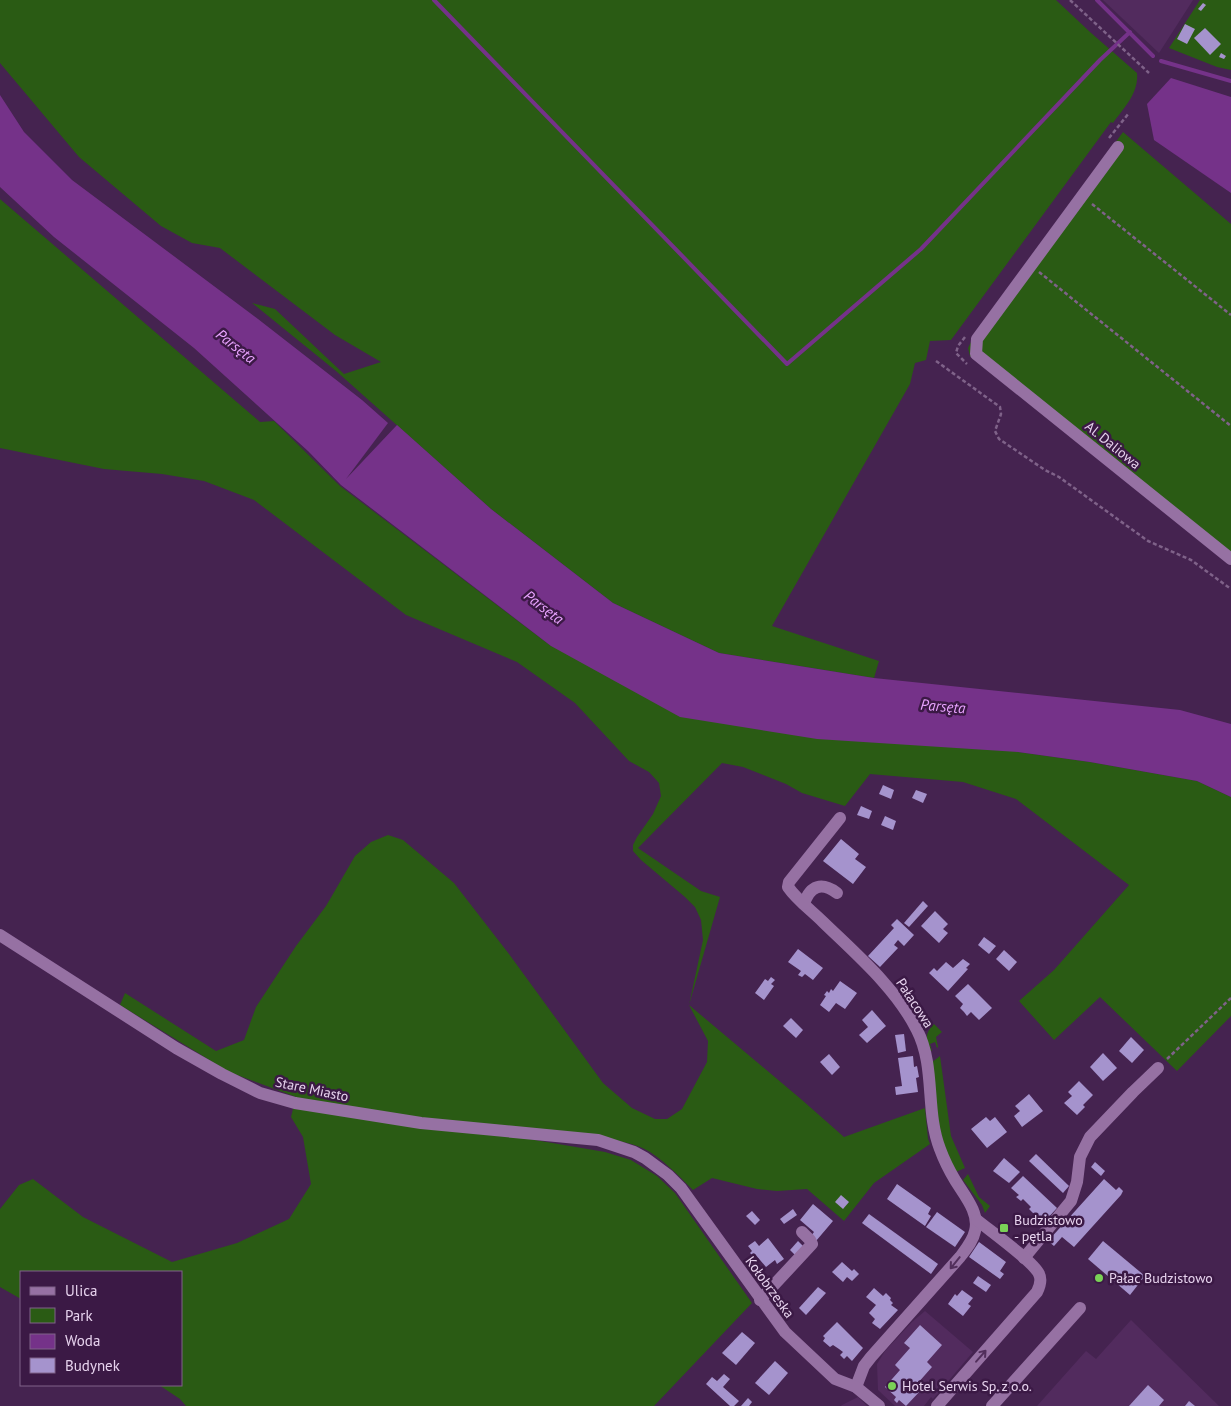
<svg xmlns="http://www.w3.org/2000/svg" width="1231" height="1406" font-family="'PT Sans',sans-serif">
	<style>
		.built { fill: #522b5e }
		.green { fill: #2a5b14 }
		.water { fill: #753289 }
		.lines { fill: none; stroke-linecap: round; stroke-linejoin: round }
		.stream { stroke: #753289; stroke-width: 4 }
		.building { fill: #a593cd }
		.path { stroke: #7f6289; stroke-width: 2.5; stroke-dasharray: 4 2.5; stroke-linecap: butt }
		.minor { stroke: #9671a3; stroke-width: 12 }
		.oneway { stroke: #522f5c }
		.poi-dot { fill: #7ad157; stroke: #3b1945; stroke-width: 2 }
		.labels { text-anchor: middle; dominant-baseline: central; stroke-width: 5; stroke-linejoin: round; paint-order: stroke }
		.street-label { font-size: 14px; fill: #e7d3ee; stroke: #3b1945 }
		.poi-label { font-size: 14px; fill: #e7d3ee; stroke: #3b1945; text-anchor: start }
		.water-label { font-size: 15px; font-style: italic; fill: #e9a3ff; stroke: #3b1945 }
	</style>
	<rect width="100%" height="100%" fill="#452350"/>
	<g class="built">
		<path d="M1103 0H1193L1159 53Z"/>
		<path d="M925 1311 973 1352 933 1399 931 1397 924 1406H895L878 1390 877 1364 885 1351 912 1322Z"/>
		<path d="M1131 1320 1219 1406H1037L1086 1351 1096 1359Z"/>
		<path d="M858 1397 867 1406H841L842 1405Z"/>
	</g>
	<g class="green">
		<path d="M0 0H1056L1090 32 1137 73C1139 93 1124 108 1113 123L1111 122 951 340 930 341 926 360 915 363 910 384 772 626 879 661 874 678 719 653 613 603 491 509 336 371 252 303 275 309 344 374 381 362 335 335 220 248 192 243 161 226 79 157 0 63Z"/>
		<path d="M1200 0H1231V70L1217 67 1169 48Z"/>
		<path d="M1123 132 1231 224V565L970 356 968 348 973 338Z"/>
		<path d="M0 199 260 422 274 421 340 486 551 646 1018 752 1090 762 1197 781 1231 797V1016L1177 1071 1100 997 1054 1040 1019 1001 1054 970 1129 885 1016 799 963 782 870 774 845 806 802 793 786 784 743 767 722 763 638 848 701 891 720 897 689 1005 802 1100 844 1137 925 1108 928 1139 930 1144 874 1183 844 1221 807 1189 777 1191 757 1189 712 1178 693 1190C679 1176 658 1154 640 1147 605 1133 565 1139 529 1139L605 1152 631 1160 657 1176 675 1193 752 1303 654 1406H186L180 1399 159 1385H181V1272H21V1299L0 1287V1209L19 1185 33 1179 83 1217 172 1262 237 1243 289 1219 311 1184 303 1137 291 1117 296 1097 229 1072 120 1005 125 993 216 1051 244 1040 256 1007 296 946 326 906 355 856 371 842 388 835 403 840 454 883 509 954 603 1083 632 1108 655 1119H667L682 1109 707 1062 708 1041 689 1005 703 940 701 920 695 907 685 897 641 860 633 851V845L637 837 653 814 661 796 659 783 649 772 629 761 575 703 517 662 406 615 254 500 204 481 162 474 104 469 0 448Z"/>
		<path d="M934 1024 942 1032 936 1037 938 1047 937 1048 935 1042 930 1044 932 1051 929 1050C926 1038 925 1033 934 1024Z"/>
		<path d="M940 1056 951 1136 965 1168 956 1172C937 1140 936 1100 931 1063Z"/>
		<path d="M968 1174 979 1197 990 1206 985 1213 982 1205 963 1180Z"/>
	</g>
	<g class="water">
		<path d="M1171 78 1231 97V193L1154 140 1147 104Z"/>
		<path d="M0 95 24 132 72 180 258 319 362 400 388 423 346 479 397 425 491 509 613 603 719 653 874 678 1180 710 1231 724V797L1197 781 1090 762 1018 752 817 739 680 717 551 646 341 485 308 451 194 348 54 237 0 187Z"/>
	</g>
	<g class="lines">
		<g class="stream">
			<path d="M434 0 787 364 921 249 1100 60 1130 32"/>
			<path d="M1097 0 1153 56"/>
			<path d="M1161 61 1231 81"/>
		</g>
	</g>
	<g class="building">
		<path d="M1203 3 1206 5 1201 11 1198 9Z"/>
		<path d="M1185 24 1195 29 1187 44 1177 39Z"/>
		<path d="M1205 28 1221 44 1210 55 1194 38Z"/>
		<path d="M1221 53 1226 56 1224 59 1219 57Z"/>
		<path d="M883 785 894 790 891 799 879 794Z"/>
		<path d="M916 790 927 794 923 803 912 798Z"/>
		<path d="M861 806 872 811 869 819 857 815Z"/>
		<path d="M885 816 896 821 893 830 881 825Z"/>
		<path d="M841 839 859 854 855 859 866 867 853 884 823 861Z"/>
		<path d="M923 901 928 906 909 927 904 923Z"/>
		<path d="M935 911 948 924 943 929 948 933 939 943 921 926Z"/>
		<path d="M897 919 914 935 904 946 898 940 894 945 898 948 880 967 868 956 894 928 891 925Z"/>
		<path d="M984 937 996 946 989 954 978 945Z"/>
		<path d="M798 949 823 968 813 980 805 974 802 977 798 975 801 971 788 962Z"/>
		<path d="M1004 950 1017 962 1009 971 996 959Z"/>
		<path d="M963 959 970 964 966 968 968 969 948 991 929 973 934 968 937 971 946 962 953 968Z"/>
		<path d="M771 977 775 980 771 984 774 986 764 1000 755 993 765 979 768 981Z"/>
		<path d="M840 981 857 993 845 1009 836 1003 829 1012 820 1005 826 996 824 995 827 991 829 993 831 989 833 991Z"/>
		<path d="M968 984 992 1008 979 1020 971 1012 967 1016 964 1012 960 1008 963 1004 955 996Z"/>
		<path d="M872 1010 886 1026 867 1043 859 1035 868 1027 862 1020Z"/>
		<path d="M791 1018 803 1030 796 1038 783 1026Z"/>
		<path d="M904 1034 906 1051 898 1053 895 1035Z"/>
		<path d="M1131 1037 1144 1050 1132 1063 1119 1051Z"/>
		<path d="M1103 1053 1117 1068 1103 1081 1090 1067Z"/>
		<path d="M829 1054 840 1067 832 1075 820 1062Z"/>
		<path d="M913 1056 914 1067 917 1066 919 1077 916 1078 918 1092 896 1095 895 1087 902 1086 898 1058Z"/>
		<path d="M1079 1081 1093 1095 1083 1105 1085 1107 1077 1115 1064 1103 1072 1096 1068 1092Z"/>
		<path d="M1029 1094 1043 1111 1022 1127 1014 1116 1020 1111 1015 1106Z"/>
		<path d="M986 1117 990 1121 995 1117 1007 1132 987 1148 971 1129Z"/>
		<path d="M1036 1154 1069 1186 1063 1193 1029 1161Z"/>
		<path d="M1004 1158 1020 1172 1009 1183 993 1171Z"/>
		<path d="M1095 1162 1105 1171 1101 1176 1091 1167Z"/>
		<path d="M1023 1176 1057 1208 1046 1220 1041 1216 1039 1219 1029 1209 1031 1207 1023 1199 1021 1201 1016 1197 1019 1195 1011 1188Z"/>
		<path d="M1104 1179 1116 1190 1119 1187 1123 1191 1121 1195 1074 1247 1062 1237 1054 1246 1048 1241Z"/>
		<path d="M897 1184 931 1208 928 1214 931 1216 925 1226 887 1199Z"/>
		<path d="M841 1195 849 1202 843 1209 835 1202Z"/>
		<path d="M813 1204 833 1221 816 1241 811 1236 814 1232 800 1220Z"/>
		<path d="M793 1209 797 1215 784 1224 780 1219Z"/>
		<path d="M752 1211 760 1220 755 1225 746 1216Z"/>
		<path d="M937 1212 965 1232 955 1247 926 1227Z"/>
		<path d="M869 1214 938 1264 931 1274 862 1223Z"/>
		<path d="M768 1238 784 1259 777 1264 775 1260 766 1267 755 1254 753 1256 750 1253 752 1251 748 1246 755 1241 759 1246Z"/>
		<path d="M798 1241 803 1246 795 1255 790 1250Z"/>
		<path d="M1103 1241 1145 1276 1130 1295 1088 1259Z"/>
		<path d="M979 1242 1006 1262 1000 1271 1004 1274 1000 1279 969 1257Z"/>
		<path d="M842 1262 852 1271 854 1269 859 1274 852 1281 847 1277 843 1282 832 1272Z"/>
		<path d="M978 1276 991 1285 986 1292 973 1283Z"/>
		<path d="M818 1287 826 1293 806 1315 799 1308Z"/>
		<path d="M874 1288 883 1296 886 1293 891 1298 890 1300 893 1303 891 1305 898 1310 880 1329 872 1323 875 1319 869 1313 876 1305 866 1297Z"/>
		<path d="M962 1290 973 1298 968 1304 971 1306 963 1316 948 1304 955 1294 957 1296Z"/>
		<path d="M837 1322 863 1348 852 1361 847 1356 844 1359 840 1355 843 1352 839 1349 833 1345 830 1347 823 1341 825 1338 823 1336Z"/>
		<path d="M920 1325 942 1345 927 1362 932 1367 917 1384 922 1389 906 1406 899 1400 897 1403 894 1400 896 1397 885 1387 900 1370 895 1365 910 1348 904 1343Z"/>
		<path d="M742 1332 755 1343 736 1365 722 1353Z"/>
		<path d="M775 1361 788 1373 769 1395 755 1383Z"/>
		<path d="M724 1374 730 1379 723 1387 739 1401 734 1406H730L706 1384 712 1377 717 1381Z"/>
		<path d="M1148 1385 1164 1400 1159 1406H1129Z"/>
		<path d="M748 1398 752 1402 749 1406H741Z"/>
		<path d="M1189 1401 1195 1406H1185Z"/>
	</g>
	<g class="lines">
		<g class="path">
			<path d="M1070 0 1149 73"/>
			<path d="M1109 138 1129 113"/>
			<path d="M1092 204 1231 315"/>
			<path d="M1039 272 1231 426"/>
			<path d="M965 337 958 346 956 353 967 364"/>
			<path d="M936 361 1000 407 1001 414 995 431 999 439 1045 470 1059 477 1148 541 1191 560 1231 589"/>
			<path d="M1167 1059 1231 998"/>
		</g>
		<g class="minor">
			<path d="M1118 147 977 339 976 354 1231 559"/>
			<path d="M840 818 789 882 788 887C797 900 812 911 823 922 856 954 896 988 917 1030 936 1067 925 1111 940 1149 944 1160 949 1170 955 1180 964 1195 980 1213 975 1231 973 1241 966 1249 960 1257L871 1357 864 1366 856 1387"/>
			<path d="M804 904C810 885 822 882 837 893"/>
			<path d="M0 935 176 1048 222 1074 260 1093 295 1103 421 1123 598 1140 634 1152 645 1158 668 1175 681 1188 785 1332 835 1379 856 1387 879 1406"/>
			<path d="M1024 1258 1071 1201 1077 1182 1080 1157 1090 1137 1133 1092 1158 1068"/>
			<path d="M760 1300 812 1244 810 1240 802 1232"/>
			<path d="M937 1406 1037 1292C1040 1286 1042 1280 1039 1274 1034 1262 989 1230 977 1220"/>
			<path d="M992 1406 1080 1308"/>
		</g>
	</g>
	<defs><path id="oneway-shaft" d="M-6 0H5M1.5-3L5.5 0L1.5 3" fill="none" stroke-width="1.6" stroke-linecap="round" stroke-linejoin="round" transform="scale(1.25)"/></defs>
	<g class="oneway">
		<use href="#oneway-shaft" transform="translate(955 1263) rotate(129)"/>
		<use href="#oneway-shaft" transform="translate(981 1356) rotate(-49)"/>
	</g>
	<g class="poi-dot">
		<rect x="999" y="1223" width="10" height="10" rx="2.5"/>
		<circle cx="1099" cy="1278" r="5"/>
		<circle cx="892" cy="1386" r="5"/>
	</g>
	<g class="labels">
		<g class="street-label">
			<text transform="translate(1113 445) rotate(39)">Al. Daliowa</text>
			<text transform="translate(915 1003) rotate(57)">Pałacowa</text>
			<text transform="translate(312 1089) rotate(12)">Stare Miasto</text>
			<text transform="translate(770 1287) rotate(54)">Kołobrzeska</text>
		</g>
		<g class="poi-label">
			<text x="1014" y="1220">Budzistowo<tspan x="1014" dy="16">- pętla</tspan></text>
			<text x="1109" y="1278">Pałac Budzistowo</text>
			<text x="902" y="1386">Hotel Serwis Sp. z o.o.</text>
		</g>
		<g class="water-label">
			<text transform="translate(236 346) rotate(38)">Parsęta</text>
			<text transform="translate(544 607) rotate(37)">Parsęta</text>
			<text transform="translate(943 706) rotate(5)">Parsęta</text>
		</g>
	</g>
	<rect x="20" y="1271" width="162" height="115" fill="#3b1945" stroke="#806389"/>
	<rect x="30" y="1287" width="25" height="8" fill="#9671a3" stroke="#806389"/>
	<text x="65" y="1296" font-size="15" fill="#e7d3ee">Ulica</text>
	<rect x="30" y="1308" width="25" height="15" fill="#2a5b14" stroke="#806389"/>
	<text x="65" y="1321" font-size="15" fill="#e7d3ee">Park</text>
	<rect x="30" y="1334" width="25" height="15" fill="#753289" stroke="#806389"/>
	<text x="65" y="1346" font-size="15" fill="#e7d3ee">Woda</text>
	<rect x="30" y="1358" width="25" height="15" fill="#a593cd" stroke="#806389"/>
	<text x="65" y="1371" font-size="15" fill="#e7d3ee">Budynek</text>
</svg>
